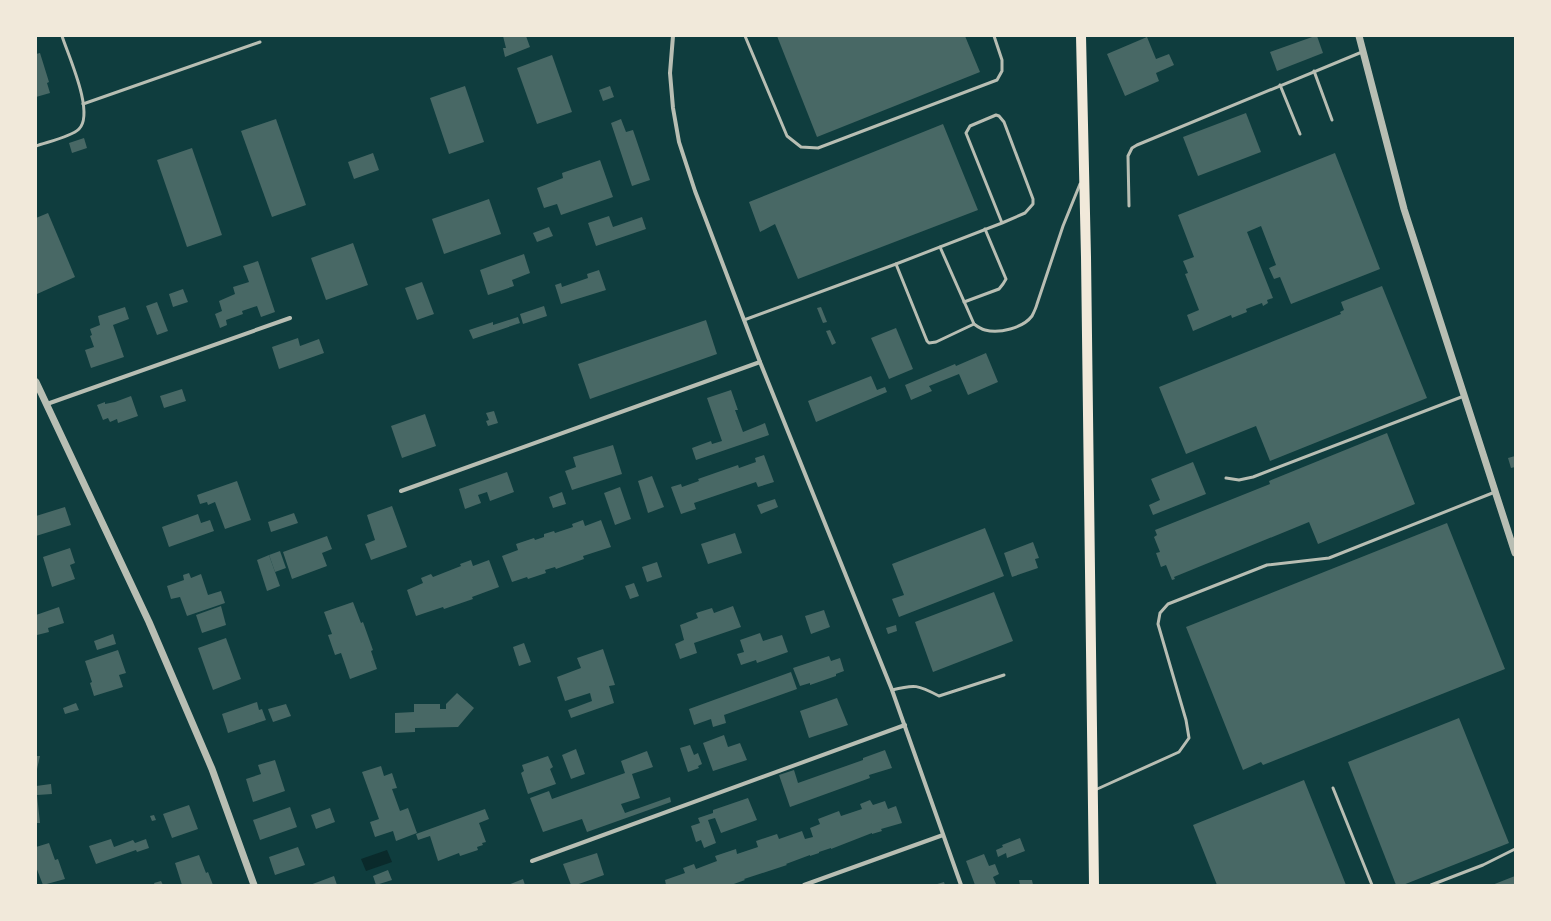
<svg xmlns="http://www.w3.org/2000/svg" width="1551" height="921" font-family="Barlow,sans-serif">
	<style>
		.water { fill: #0a2a2b }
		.building { fill: #486865 }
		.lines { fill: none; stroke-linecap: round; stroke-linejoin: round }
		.service { stroke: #b8beb3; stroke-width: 3 }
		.minor { stroke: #b8beb3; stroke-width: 4 }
		.tertiary { stroke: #b8beb3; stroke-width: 7 }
		.primary { stroke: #f1e9da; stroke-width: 10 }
	</style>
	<rect width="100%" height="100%" fill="#0f3d3e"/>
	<path class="water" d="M387 850 392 862 366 871 361 859Z"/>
	<g class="building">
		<path d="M503 36H526L530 47 505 57 503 48H506Z"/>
		<path d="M777 36H965L980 72 817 137Z"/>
		<path d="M1315 36H1317L1323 53 1277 71 1270 52Z"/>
		<path d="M1147 37 1156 59 1169 54 1174 65 1156 73 1159 81 1125 96 1107 54Z"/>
		<path d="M40 53 49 82 47 83 50 93 36 97V54Z"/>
		<path d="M552 55 572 112 537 124 517 68Z"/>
		<path d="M465 86 484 142 449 154 430 98Z"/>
		<path d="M610 86 614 97 603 101 599 90Z"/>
		<path d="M1246 113 1261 152 1198 176 1183 137Z"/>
		<path d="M276 119 306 205 272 217 241 131Z"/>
		<path d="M621 119 626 132 633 130 650 180 632 186 611 123Z"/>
		<path d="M943 124 978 210 798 279 775 224 760 232 749 202Z"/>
		<path d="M84 138 87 148 72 153 69 143Z"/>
		<path d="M192 148 222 235 187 247 157 160Z"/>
		<path d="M373 153 379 170 354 179 348 162Z"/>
		<path d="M1335 153 1380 269 1291 304 1280 277 1274 279 1269 268 1276 265 1261 226 1247 232 1273 298 1267 300 1268 303 1263 306 1262 303 1246 309 1247 312 1232 318 1231 315 1193 331 1187 315 1199 310 1185 274 1188 273 1183 261 1194 257 1178 215Z"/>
		<path d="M600 160 613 197 561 215 557 204 544 208 537 188 563 178 562 173Z"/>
		<path d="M489 199 501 234 444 254 432 219Z"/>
		<path d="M48 213 75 277 37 294 36 218Z"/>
		<path d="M609 216 613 227 642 217 646 229 596 246 588 223Z"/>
		<path d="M549 227 553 236 537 242 533 233Z"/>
		<path d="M353 243 368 285 326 300 311 258Z"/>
		<path d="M524 254 530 273 512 280 514 286 488 295 480 270Z"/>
		<path d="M258 261 275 312 261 317 257 306 242 311 243 314 226 320 227 325 220 328 215 314 222 311 219 301 235 294 233 287 249 282 243 266Z"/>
		<path d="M599 270 606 290 561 304 555 285 561 283 562 287 588 278 587 274Z"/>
		<path d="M422 282 434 314 417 320 405 288Z"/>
		<path d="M1382 286 1427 398 1270 461 1256 426 1186 454 1159 387 1341 314 1340 312 1344 310 1341 302Z"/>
		<path d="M183 289 188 302 173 307 169 294Z"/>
		<path d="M157 302 168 331 157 335 146 306Z"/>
		<path d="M544 306 547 316 523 324 520 314Z"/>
		<path d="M125 307 129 319 113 325 124 357 91 368 85 350 94 347 90 336 92 335 90 329 100 325 98 316Z"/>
		<path d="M821 307 827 322 823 323 817 308Z"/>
		<path d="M518 317 520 323 473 339 469 330 493 322V325Z"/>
		<path d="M706 320 717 354 590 399 578 364Z"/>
		<path d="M896 328 913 369 889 379 871 338Z"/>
		<path d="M830 330 836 343 832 345 826 331Z"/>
		<path d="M298 338 300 346 319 339 324 353 279 369 272 347Z"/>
		<path d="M986 353 998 382 968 395 959 374 929 386 932 391 911 400 905 385 955 364 956 366Z"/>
		<path d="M871 376 877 390 885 387 887 392 816 422 808 401Z"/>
		<path d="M182 389 186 401 164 408 160 396Z"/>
		<path d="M731 390 738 410H735L743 432 765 423 769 435 696 460 692 448 711 441 712 444 722 441 707 398Z"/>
		<path d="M131 396 138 416 118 423 117 419 110 422 108 418 103 420 97 405 105 402V404L115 402Z"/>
		<path d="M494 411 498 423 488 426 486 421 489 420 486 413Z"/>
		<path d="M425 414 436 446 402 458 391 426Z"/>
		<path d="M1387 433 1415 504 1318 544 1309 522 1174 577 1175 579 1172 580 1166 565 1161 567 1156 553 1160 552 1154 537 1157 535 1155 530 1270 484 1269 481Z"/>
		<path d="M613 445 622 474 572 490 565 471 576 467 573 457Z"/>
		<path d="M764 455 774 482 758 487 756 482 694 503 696 509 681 514 671 487 681 484 682 487 699 481 698 479 738 465 739 468 756 462 755 458Z"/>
		<path d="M1515 456V467L1511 468 1508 458Z"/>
		<path d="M1193 462 1206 494 1153 515 1149 505 1160 500 1151 479Z"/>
		<path d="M507 472 514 492 490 501 487 492 478 495 481 503 465 509 459 489Z"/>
		<path d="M652 476 664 507 648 513 638 481Z"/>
		<path d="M237 481 251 520 225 529 215 502 208 505 207 502 200 504 197 495Z"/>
		<path d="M620 487 631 519 615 525 604 493Z"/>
		<path d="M562 492 566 504 553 508 549 497Z"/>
		<path d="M775 499 778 507 761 514 757 505Z"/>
		<path d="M392 506 407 547 371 560 365 544 375 540 367 515Z"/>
		<path d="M65 507 71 525 36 536V516Z"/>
		<path d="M294 513 298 523 271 532 268 522Z"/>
		<path d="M198 514 201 523 210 520 214 531 169 547 162 527Z"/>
		<path d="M583 520 585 526 601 520 611 547 583 556 584 559 556 569 555 567 545 570 546 573 528 579 527 577 512 582 502 556 518 550 516 544 534 538 535 540 544 537V534L554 531 555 533 573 527 572 524Z"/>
		<path d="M1447 523 1505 669 1263 765 1261 762 1243 770 1186 627Z"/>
		<path d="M985 528 1004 576 899 617 892 599 904 595 892 564Z"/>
		<path d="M735 533 742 553 708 564 701 544Z"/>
		<path d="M327 536 332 549 322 553 327 566 292 579 283 552Z"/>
		<path d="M1033 542 1039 558 1035 559 1038 568 1012 577 1004 553Z"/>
		<path d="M70 548 75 563 70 565 75 579 52 587 43 557Z"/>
		<path d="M280 551 286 568 275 572 269 555Z"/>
		<path d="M269 555 280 586 267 591 257 560Z"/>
		<path d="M471 560 473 566 489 560 499 587 472 597 473 599 444 609 443 607 416 616 407 590 423 583 421 578 431 574 433 577 461 566 460 564Z"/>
		<path d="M657 562 662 577 647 582 642 567Z"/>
		<path d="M189 573 191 578 201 574 208 595 221 591 225 603 187 616 180 597 171 599 167 586 184 580 183 575Z"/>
		<path d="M634 583 639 596 630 599 625 586Z"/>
		<path d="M994 592 1013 641 933 672 915 622Z"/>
		<path d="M353 602 361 623 363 622 373 650 371 651 377 669 350 679 341 653 335 655 328 635 332 634 324 612Z"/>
		<path d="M221 606 226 625 202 633 196 615Z"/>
		<path d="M733 606 741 627 694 643 697 653 680 659 675 644 684 640 680 625 698 618 696 613 712 608 714 613Z"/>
		<path d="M59 607 64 623 48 628 49 632 37 635 36 615Z"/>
		<path d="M824 610 830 627 811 634 805 616Z"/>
		<path d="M896 625 897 631 888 634 886 628Z"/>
		<path d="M760 633 763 641 782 635 788 652 757 663 756 660 741 665 737 654 744 652 740 640Z"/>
		<path d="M113 634 116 644 97 650 94 641Z"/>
		<path d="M226 638 241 679 213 690 198 648Z"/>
		<path d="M524 643 531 662 519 666 513 647Z"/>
		<path d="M603 649 615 685 609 686 614 703 571 718 568 710 592 701 590 693 565 701 557 677 581 668 577 658Z"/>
		<path d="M118 650 126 673 119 675 123 687 94 696 90 683 92 682 85 661Z"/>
		<path d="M829 656 831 661 840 658 844 671 836 674V676L810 685V683L800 686 793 668Z"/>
		<path d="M791 672 797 689 724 715 726 723 713 727 711 719 694 725 689 709Z"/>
		<path d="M457 693 474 708 458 727 415 728V732L395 733V713L414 712V704H440V709H446V704Z"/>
		<path d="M837 698 848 725 809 738 800 711Z"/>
		<path d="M257 702 259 710 262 709 266 720 228 733 222 714Z"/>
		<path d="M76 703 79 710 65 714 63 708Z"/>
		<path d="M286 704 291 716 273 722 268 709Z"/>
		<path d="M1459 718 1509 843 1403 885H1396L1348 762Z"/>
		<path d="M724 735 728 747 740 743 747 760 713 771 703 743Z"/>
		<path d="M690 745 694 755 698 753 702 764 698 766 699 768 688 772 680 748Z"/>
		<path d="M576 749 585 774 571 779 562 755Z"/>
		<path d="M885 750 892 768 869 775 870 778 790 807 779 775 794 770 798 783 863 760V758Z"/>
		<path d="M647 751 653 767 632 774 640 798 621 804 625 813 670 797 671 802 587 832 582 819 543 832 530 798 549 791 552 799 625 773 621 761Z"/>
		<path d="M36 756H40L37 769H36Z"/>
		<path d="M548 756 553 767 550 769 556 784 528 794 521 773 524 771 522 765Z"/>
		<path d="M275 760 285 791 253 802 246 779 261 774 258 765Z"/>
		<path d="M381 766 384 776 392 773 397 788 392 789 400 811 408 808 417 833 396 841 393 831 375 837 370 822 379 819 362 772Z"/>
		<path d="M1304 780 1346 885H1217L1193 825Z"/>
		<path d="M51 784 52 794 37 795 40 823H36V786Z"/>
		<path d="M748 798 757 820 721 833 715 818 708 820 716 843 704 848 701 840 696 842 691 826 700 823 698 818 713 813V810Z"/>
		<path d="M870 800 873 805 885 801 888 809 896 806 902 823 881 829 882 831 872 834V833L831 849V848L819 852V853L810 856V855L786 864 787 865 744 879 745 880 731 885H666L665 880 685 873 683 868 694 864 696 869 717 861 715 856 736 849 737 854 758 847 756 841 777 834 779 839 802 831 805 839 813 837 810 828 820 824 818 819 839 811 841 816 862 809 860 804Z"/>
		<path d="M189 805 198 829 172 838 163 814Z"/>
		<path d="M290 807 297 827 260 840 253 820Z"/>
		<path d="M330 808 335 822 316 829 311 815Z"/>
		<path d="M485 809 489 819 479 823 486 842 482 843 483 845 477 847 478 850 460 856 459 853 438 861 430 836 418 840 416 834Z"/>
		<path d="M154 815 156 820 152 821 150 816Z"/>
		<path d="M1020 838 1025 851 1007 858 1006 853 998 857 996 850 1003 847 1002 845Z"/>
		<path d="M111 839 114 847 133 840 135 843 146 839 149 848 137 852 136 850 96 864 89 846Z"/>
		<path d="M49 843 55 860 58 859 65 879 43 885 36 867V847Z"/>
		<path d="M298 847 305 865 275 875 269 857Z"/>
		<path d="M597 853 604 875 576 885H571L563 864Z"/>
		<path d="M984 854 989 866 995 864 999 874 993 877 996 884 975 885 966 861Z"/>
		<path d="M199 855 206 873 208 872 213 885H182L175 863Z"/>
		<path d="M388 870 392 880 376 885 373 876Z"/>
		<path d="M334 876 337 885H310Z"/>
		<path d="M1515 876V885H1492Z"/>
		<path d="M523 879 525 885H508Z"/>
		<path d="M1019 880H1032L1033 885H1020Z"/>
		<path d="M161 881 163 885H155L154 883Z"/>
		<path d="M944 882 945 885H934Z"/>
	</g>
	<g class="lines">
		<g class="service">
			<path d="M745 36 787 136 801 147 818 148 997 80 1002 71V60L994 36"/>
			<path d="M1314 71 1332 120"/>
			<path d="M1280 85 1300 134"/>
			<path d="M83 104 260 42"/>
			<path d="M36 146C47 142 71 137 79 129 95 113 68 55 62 36"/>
			<path d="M1129 206 1128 156 1132 148 1137 145 1362 52"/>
			<path d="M940 247 974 324C978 327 981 329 985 330 999 334 1023 328 1032 316 1034 312 1036 308 1037 304L1063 226 1080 184"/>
			<path d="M896 264 927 341 929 343 936 342 974 324"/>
			<path d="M964 302 999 289 1003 284 1006 279 985 229"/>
			<path d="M744 320 896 264 1002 223 1025 213 1033 204V199L1004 122 999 116 996 115 970 126 966 133 1002 223"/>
			<path d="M1226 478 1239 480 1253 477 1464 396"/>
			<path d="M892 690C915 684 918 685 939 696L1004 675"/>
			<path d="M1333 788 1372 885"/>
			<path d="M1095 790 1179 752 1189 738 1186 720 1158 624 1160 613 1168 604 1267 565 1329 558 1495 492"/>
			<path d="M1431 885 1483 865 1515 849"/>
		</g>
		<g class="minor">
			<path d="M673 36 670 73 673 108 679 142 695 191 760 362 892 690 961 885"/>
			<path d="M47 404 290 318"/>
			<path d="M401 491 760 362"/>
			<path d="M532 861 905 725"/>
			<path d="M804 885 943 835"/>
		</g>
		<g class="tertiary">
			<path d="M1359 36 1404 209 1515 553"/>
			<path d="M36 382 149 622 212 769 254 885"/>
		</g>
		<path class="primary" d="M1081 36 1086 257 1094 885"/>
	</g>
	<rect width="1551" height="921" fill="none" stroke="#f1e9da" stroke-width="74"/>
</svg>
